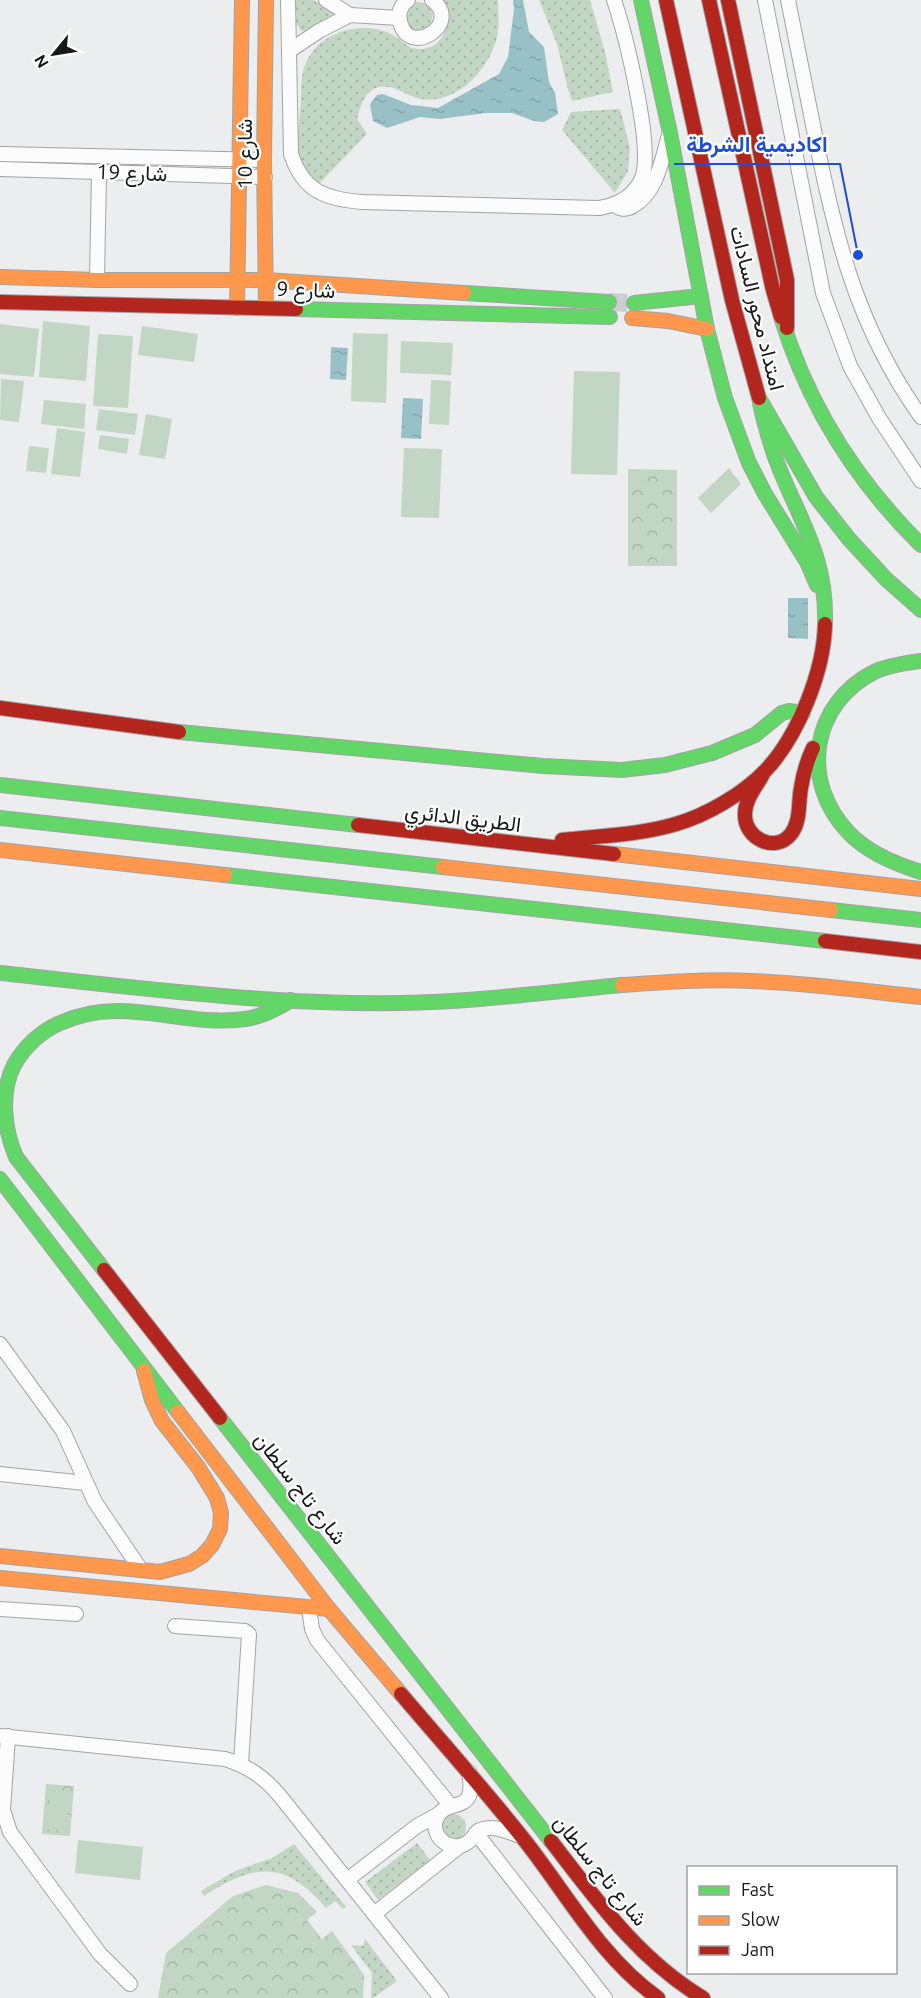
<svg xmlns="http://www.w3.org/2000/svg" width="921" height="1998" font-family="Ubuntu,Vazirmatn,sans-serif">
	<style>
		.grass { fill: url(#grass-dots) }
		.park { fill: url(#park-crowns) }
		.pitch { fill: #c2d6c4 }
		.water { fill: url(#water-ripples) }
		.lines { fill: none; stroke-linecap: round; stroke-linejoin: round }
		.secondary-tunnel { stroke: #cccdce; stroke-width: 18; stroke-dasharray: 18 9; stroke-linecap: butt }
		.street-casing { stroke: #a2a3a4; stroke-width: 16 }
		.fast-casing { stroke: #a2a3a4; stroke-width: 16 }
		.slow-casing { stroke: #a2a3a4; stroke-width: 16 }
		.jam-casing { stroke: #a2a3a4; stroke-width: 16 }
		.street { stroke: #fcfcfc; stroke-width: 14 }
		.fast { stroke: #63d668; stroke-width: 14 }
		.slow { stroke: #ff974d; stroke-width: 14 }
		.jam { stroke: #b3261e; stroke-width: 14 }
		.labels { text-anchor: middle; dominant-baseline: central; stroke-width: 4.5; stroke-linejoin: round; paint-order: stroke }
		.street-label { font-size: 21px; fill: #171818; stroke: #fff }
		.leader { fill: none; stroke: #1d4ed8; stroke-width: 2 }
		.callout-dot { fill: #1d4ed8; stroke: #fff; stroke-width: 2 }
		.callout-label { font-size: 22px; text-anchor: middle; font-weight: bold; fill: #1d4ed8; stroke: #fff; stroke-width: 4.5; stroke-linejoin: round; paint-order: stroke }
	</style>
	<defs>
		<pattern id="grass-dots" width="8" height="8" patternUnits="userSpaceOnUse" patternTransform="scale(1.5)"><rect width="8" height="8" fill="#c2d6c4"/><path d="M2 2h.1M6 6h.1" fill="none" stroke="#a6b7a8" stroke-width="1.8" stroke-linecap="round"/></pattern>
		<pattern id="park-crowns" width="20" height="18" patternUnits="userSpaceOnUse" patternTransform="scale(1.5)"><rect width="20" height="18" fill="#c2d6c4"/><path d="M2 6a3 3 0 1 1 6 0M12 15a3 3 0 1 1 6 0" fill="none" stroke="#a6b7a8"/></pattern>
		<pattern id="water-ripples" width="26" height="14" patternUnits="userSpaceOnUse" patternTransform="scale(1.5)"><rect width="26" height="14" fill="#97c1c7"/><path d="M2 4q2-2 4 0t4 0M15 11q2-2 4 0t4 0" fill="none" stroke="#81a5aa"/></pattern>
	</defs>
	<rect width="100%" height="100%" fill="#ecedee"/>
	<g class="grass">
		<path d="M296 0H314L337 13 310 30 301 31 293 17 298 15 294 12 293 5Z"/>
		<path d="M441 0H498C498 13 500 28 496 41 487 71 457 104 422 99 407 97 395 84 379 87 363 91 361 107 357 119L367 134 316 187C312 179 302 168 300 159 296 145 300 115 301 100 301 90 301 78 304 68 315 33 360 19 391 34 400 38 407 49 418 49 445 50 454 20 441 0Z"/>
		<path d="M539 0H590L605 52 613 92 572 101 568 89 557 44Z"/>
		<path d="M413 2C424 1 429 6 433 15L430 26 419 32 408 29 404 11Z"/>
		<path d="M620 109 630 148 628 171 615 193 562 130 571 112Z"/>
		<circle cx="453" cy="1827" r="13"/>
		<path d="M417 1843 430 1860 378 1900 365 1882Z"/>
		<path d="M294 1844 346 1907 343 1909 335 1901 326 1908C284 1859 254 1864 204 1896L201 1891 235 1871 272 1858Z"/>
		<path d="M365 1939 397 1981 373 1998H371L372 1973 351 1945 363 1946Z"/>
	</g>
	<g class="park">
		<path d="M628 469 677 470V566H628Z"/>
		<path d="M46 1784 74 1786 70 1836 42 1834Z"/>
		<path d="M266 1885 298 1893 317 1912 307 1920 322 1939 332 1931 364 1975 363 1998H158L166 1953 233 1896Z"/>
	</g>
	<g class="pitch">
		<path d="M43 321 90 326 86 381 39 377Z"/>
		<path d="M0 324 39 329 34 377 0 374Z"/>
		<path d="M142 326 198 334 194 362 138 355Z"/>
		<path d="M353 333 388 334 386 403 351 401Z"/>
		<path d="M98 334 133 336 128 408 93 406Z"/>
		<path d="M401 341 453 343 451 375 400 373Z"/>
		<path d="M574 371 620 372 617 475 571 474Z"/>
		<path d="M1 379 24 381 19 422 0 420Z"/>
		<path d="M431 380 451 381 449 425 429 424Z"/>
		<path d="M44 400 86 404 84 429 41 424Z"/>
		<path d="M99 409 138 414 135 435 96 430Z"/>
		<path d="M146 414 172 419 165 459 139 455Z"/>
		<path d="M57 428 85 432 80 477 51 474Z"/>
		<path d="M100 435 129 439 127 454 98 449Z"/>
		<path d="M29 446 49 448 46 473 26 471Z"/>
		<path d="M404 448 442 449 439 518 401 517Z"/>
		<path d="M729 468 741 484 711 513 698 498Z"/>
		<path d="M51 1789 69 1791 66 1831 47 1829Z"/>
		<path d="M78 1840 143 1847 140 1880 75 1873Z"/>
	</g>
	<g class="water">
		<path d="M513 0H523L529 32 544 47 549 82 555 93 558 114 544 122 534 121 512 113H486L440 119 420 117 387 128 373 121 370 104 377 95 383 94 411 105 438 108 499 74 508 57 514 9Z"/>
		<path d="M331 347 348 348 346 380 330 379Z"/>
		<path d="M403 398 423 399 421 439 401 438Z"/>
		<path d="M788 598H808V639L788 638Z"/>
	</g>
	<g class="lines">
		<path class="secondary-tunnel" d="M609 302 634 303"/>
		<g class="street-casing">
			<g id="street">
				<path d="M288 0 291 154C303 191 325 199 362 202L599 208C618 205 634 196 642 178 654 148 625 33 614 0"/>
				<path d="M326 0 350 15 399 18"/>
				<path d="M408 0C401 5 398 12 400 21 407 59 464 24 432 0"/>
				<path d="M765 0 823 293 850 366 879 418 921 481"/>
				<path d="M788 0C796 42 805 83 813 125 834 233 856 326 921 417"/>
				<path d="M289 51 319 31 350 15"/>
				<path d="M0 154 264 160"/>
				<path d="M0 169 265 177"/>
				<path d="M615 205C621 210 626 210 633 206 657 193 662 159 669 135"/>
				<path d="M97 280 99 171"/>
				<path d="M0 1344 63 1431 95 1502 141 1570"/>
				<path d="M0 1474 85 1483"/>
				<path d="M309 1608 312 1629 317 1640 450 1805"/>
				<path d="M0 1609 76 1614"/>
				<path d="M175 1626 245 1631 249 1634 241 1764"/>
				<path d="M0 1736 225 1759C248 1766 264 1777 280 1796L441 1998"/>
				<path d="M8 1736 3 1810 10 1832 100 1954 130 1984"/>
				<path d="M469 1772C470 1778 471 1786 470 1792 467 1811 442 1800 436 1820 431 1836 449 1852 465 1844 471 1841 474 1836 478 1831 492 1824 506 1831 520 1836"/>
				<path d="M476 1833 605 1998"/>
				<path d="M347 1880 417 1826 439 1814"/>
				<path d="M374 1914 460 1846"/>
			</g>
		</g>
		<g class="fast-casing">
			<g id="fast">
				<path d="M641 0 670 133 707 329 725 398 749 463 765 494 807 562 817 585"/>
				<path d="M464 293 609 302"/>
				<path d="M634 303 701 296"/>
				<path d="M296 309 610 317"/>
				<path d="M781 317C808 405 856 481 921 545"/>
				<path d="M759 398 816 497 849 539 886 579 921 610"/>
				<path d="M760 403C765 426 771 448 780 470 803 526 827 560 825 624"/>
				<path d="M921 661C906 663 890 665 876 671 811 703 799 781 849 833 868 853 895 864 921 872"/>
				<path d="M179 732 543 766 622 770 665 765 712 753 755 735 782 713 789 711 803 713"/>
				<path d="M0 785 358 825"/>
				<path d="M0 818 443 867"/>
				<path d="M225 875 825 941"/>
				<path d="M831 910 921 920"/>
				<path d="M0 973C132 987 266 1005 400 1003 474 1002 548 992 622 985"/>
				<path d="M0 1179 178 1412"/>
				<path d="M104 1270 16 1157C4 1129 0 1093 14 1065 25 1046 40 1032 60 1023 125 994 181 1028 245 1019 261 1017 277 1009 291 1000"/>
				<path d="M220 1418 551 1841"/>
			</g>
		</g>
		<g class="slow-casing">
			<g id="slow">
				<path d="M266 0 264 160 266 308"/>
				<path d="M0 277 97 280H266L464 293"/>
				<path d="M237 308 242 0"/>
				<path d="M632 318 668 321 707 329"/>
				<path d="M0 850 225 875"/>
				<path d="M614 854 921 889"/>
				<path d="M443 867 831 910"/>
				<path d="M622 985C665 982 708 979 751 981 808 983 865 991 921 997"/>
				<path d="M178 1412 329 1609 401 1694"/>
				<path d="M0 1556 160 1572 189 1564 202 1556 212 1545 220 1529 221 1513 217 1498 198 1467 162 1421 152 1400 144 1371"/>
				<path d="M0 1578 329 1609"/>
			</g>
		</g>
		<g class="jam-casing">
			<g id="jam">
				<path d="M666 0 732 300 759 398"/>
				<path d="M709 0 773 290 781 317"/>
				<path d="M728 0 787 280V328"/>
				<path d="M0 302 296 309"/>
				<path d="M0 708 179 732"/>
				<path d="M762 776C755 788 745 800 745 814 744 838 775 854 791 834 801 821 798 803 801 788 803 774 807 761 813 748"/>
				<path d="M358 825 614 854"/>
				<path d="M562 840C600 836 639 835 676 824 707 815 743 794 766 770 798 736 824 671 825 624"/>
				<path d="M825 941 921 952"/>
				<path d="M104 1270 220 1418"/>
				<path d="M401 1694C441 1741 483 1788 522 1837 566 1892 600 1957 658 1998"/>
				<path d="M551 1841C596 1899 638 1959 703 1998"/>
			</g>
		</g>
		<use href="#street" class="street"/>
		<use href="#fast" class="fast"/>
		<use href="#slow" class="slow"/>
		<use href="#jam" class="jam"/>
	</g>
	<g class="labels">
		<g class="street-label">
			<text transform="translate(244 154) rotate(-90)">شارع 10</text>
			<text transform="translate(132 172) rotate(2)">شارع 19</text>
			<text transform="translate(306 289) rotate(2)">شارع 9</text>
			<text transform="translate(758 308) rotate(76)">امتداد محور السادات</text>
			<text transform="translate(463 817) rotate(7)">الطريق الدائري</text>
			<text transform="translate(301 1488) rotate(52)">شارع تاج سلطان</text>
			<text transform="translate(601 1870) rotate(51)">شارع تاج سلطان</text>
		</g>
	</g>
	<path class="leader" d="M858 255L840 164H674"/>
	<circle class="callout-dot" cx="858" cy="255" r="6"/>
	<g class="callout-label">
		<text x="757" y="152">اكاديمية الشرطة</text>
	</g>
	<rect x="687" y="1866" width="210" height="108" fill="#ffffff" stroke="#a2a3a3" stroke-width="1.5"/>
	<rect x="699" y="1886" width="30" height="9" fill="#63d668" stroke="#a2a3a3" stroke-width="1.5"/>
	<text x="741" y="1896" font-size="18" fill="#171818">Fast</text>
	<rect x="699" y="1916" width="30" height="9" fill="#ff974d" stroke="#a2a3a3" stroke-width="1.5"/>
	<text x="741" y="1926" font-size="18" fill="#171818">Slow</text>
	<rect x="699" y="1946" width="30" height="9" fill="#b3261e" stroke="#a2a3a3" stroke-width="1.5"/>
	<text x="741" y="1956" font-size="18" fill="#171818">Jam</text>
	<g transform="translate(54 54) rotate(240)" stroke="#ffffff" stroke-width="4.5" paint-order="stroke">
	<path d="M0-4.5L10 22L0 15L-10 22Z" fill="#171818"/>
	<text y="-9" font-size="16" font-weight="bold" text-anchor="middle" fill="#171818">N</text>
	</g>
</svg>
